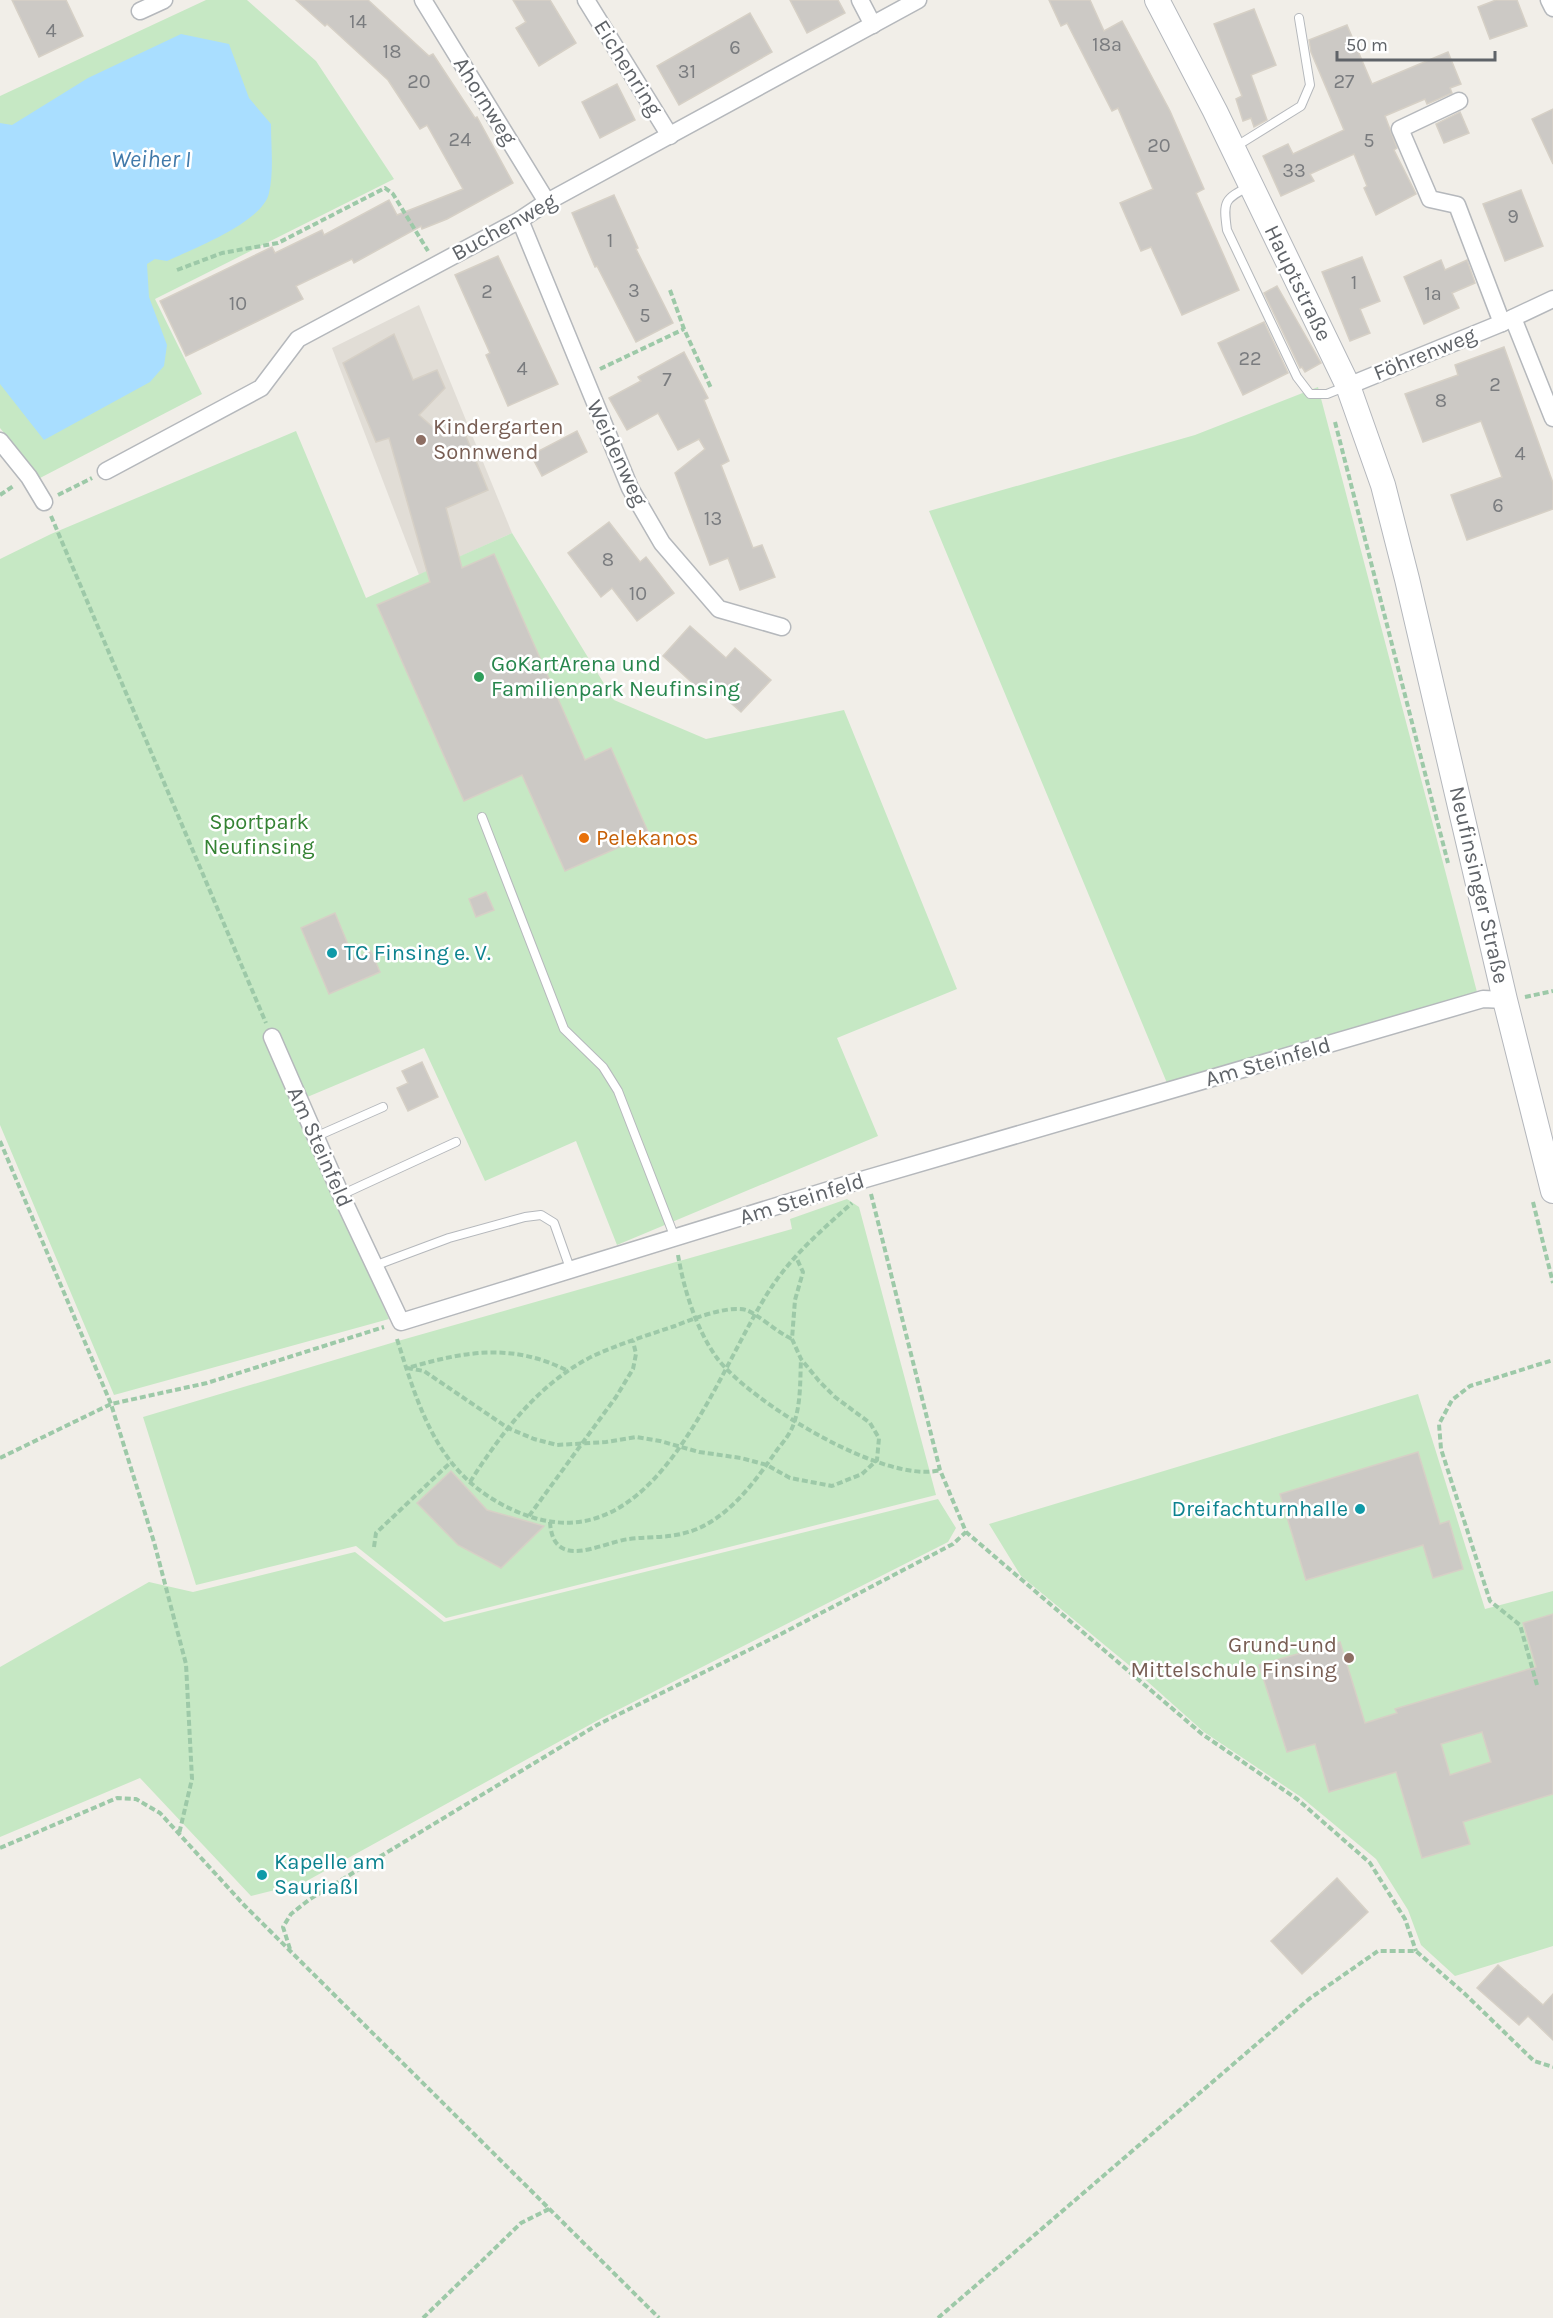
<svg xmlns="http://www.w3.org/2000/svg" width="1553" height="2318" font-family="Karla,sans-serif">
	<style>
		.education { fill: #e1ddd6 }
		.green { fill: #c6e8c4 }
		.water { fill: #a9deff }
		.building { fill: #ccc9c5; stroke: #d6d0c6; stroke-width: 1.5; fill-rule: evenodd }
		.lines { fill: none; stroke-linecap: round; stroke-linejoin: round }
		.lane-casing { stroke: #b5b8bc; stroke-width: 10 }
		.street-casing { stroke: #b5b8bc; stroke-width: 19 }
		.secondary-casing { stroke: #b4b7bc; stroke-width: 26 }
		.path { stroke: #9dc9a8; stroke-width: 4; stroke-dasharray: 6 3; stroke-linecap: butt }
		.lane { stroke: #fff; stroke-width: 8 }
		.street { stroke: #fff; stroke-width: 16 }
		.secondary { stroke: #fff; stroke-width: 24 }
		.education-dot { fill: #8d6e63; stroke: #fff; stroke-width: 2 }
		.leisure-dot { fill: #2e9e5b; stroke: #fff; stroke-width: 2 }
		.food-dot { fill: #e8710a; stroke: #fff; stroke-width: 2 }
		.culture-dot { fill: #0f9aa8; stroke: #fff; stroke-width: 2 }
		.labels { text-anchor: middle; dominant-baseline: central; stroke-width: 5; stroke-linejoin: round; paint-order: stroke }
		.number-label { font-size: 20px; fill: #7a7c7f }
		.street-label { font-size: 22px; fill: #5f6368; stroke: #fff }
		.education-label { font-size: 22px; fill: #785e54; stroke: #fff; text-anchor: start }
		.leisure-label { font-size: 22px; fill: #27864d; stroke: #fff; text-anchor: start }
		.park-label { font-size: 22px; fill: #348233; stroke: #fff }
		.food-label { font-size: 22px; fill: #c56008; stroke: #fff; text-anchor: start }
		.culture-label { font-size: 22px; fill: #0d838f; stroke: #fff; text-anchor: start }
		.water-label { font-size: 24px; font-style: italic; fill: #417aaa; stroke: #fff }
	</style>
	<rect width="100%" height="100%" fill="#f1eee8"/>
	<path class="education" d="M419 305 512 533 419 575 332 348Z"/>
	<g class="green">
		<path d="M206 0H247L316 61 394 179 155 299 202 394 40 478 0 428V96Z"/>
		<path d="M1318 387 1477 992 1167 1083 929 511 1195 435Z"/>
		<path d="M296 431 366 598 512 533 614 700 706 739 844 710 957 989 837 1038 878 1136 617 1245 576 1141 485 1181 424 1048 293 1103 389 1319 114 1395 0 1125V559L51 534Z"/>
		<path d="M847 1199 859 1207 936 1495 446 1618 356 1546 196 1585 143 1417 398 1341 792 1229 790 1219Z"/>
		<path d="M1418 1394 1485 1609 1553 1591V1946L1455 1976 1421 1945 1408 1910 1376 1859 1301 1797 1204 1732 1130 1666 1021 1576 989 1524Z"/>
		<path d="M938 1499 956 1528 948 1542 602 1718 303 1883 251 1896 140 1778 0 1837V1667L149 1582 193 1592 355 1552 444 1622Z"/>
	</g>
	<path class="water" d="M181 34 229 44 249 98 271 124C271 146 274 172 269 193 263 222 193 249 167 261L155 259 147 264 149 297 167 345 164 366 150 382 44 440 0 384V123L12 125 88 78Z"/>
	<g class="building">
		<path d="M12 0H66L83 36 39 57Z"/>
		<path d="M296 0H368L429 56 433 54 475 118 477 117 513 183 447 219 422 229 421 226 354 263 352 259 296 286 303 299 186 356 160 301 272 247 275 253 322 230 324 235 389 200 397 215 463 189 427 125 420 129 388 80 327 24 325 26Z"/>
		<path d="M513 0H550L576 43 539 66 516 28 526 22Z"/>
		<path d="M790 0H838L845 13 807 33Z"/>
		<path d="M1049 0H1090L1104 31 1122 21 1170 111 1204 189 1196 193 1239 290 1182 315 1151 247 1141 251 1120 203 1153 189 1118 108 1112 111 1067 23 1061 26Z"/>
		<path d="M1496 0H1517L1527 26 1490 39 1478 7Z"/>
		<path d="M1254 9 1276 65 1251 75 1267 120 1254 127 1251 118 1243 121 1236 99 1242 96 1214 24Z"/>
		<path d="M750 13 772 52 679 105 657 66Z"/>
		<path d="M1347 25 1372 84 1448 52 1461 84 1450 88 1452 93 1427 104 1425 99 1385 116 1397 148 1394 150 1416 194 1376 215 1364 188 1367 186 1354 154 1310 174 1314 181 1281 196 1263 156 1288 144 1293 154 1344 130 1311 52 1309 40Z"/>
		<path d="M617 84 635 120 600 138 582 102Z"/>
		<path d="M1553 109V164L1532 119Z"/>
		<path d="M1460 112 1469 133 1444 143 1436 124Z"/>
		<path d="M1521 190 1543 246 1505 261 1483 204Z"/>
		<path d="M614 195 638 248 636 249 673 323 636 342 597 266 595 267 572 213Z"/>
		<path d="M498 256 558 384 508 406 486 355 490 353 455 275Z"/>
		<path d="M1362 257 1380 301 1360 309 1370 333 1350 341 1322 272Z"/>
		<path d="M1441 260 1445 270 1467 260 1475 283 1452 293 1459 308 1424 324 1404 277Z"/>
		<path d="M1277 286 1321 363 1305 372 1302 367 1300 368 1264 293Z"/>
		<path d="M1264 322 1288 373 1243 395 1218 343Z"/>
		<path d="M394 334 413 380 437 370 445 388 419 415 444 437 463 429 488 490 446 508 462 568 494 554 585 760 611 748 649 834 565 871 522 775 464 801 377 605 430 582 389 438 376 442 343 363Z"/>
		<path d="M1504 347 1553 483V509L1467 540 1451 495 1502 477 1481 421 1423 442 1405 394 1458 375 1455 365Z"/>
		<path d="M684 352 708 398 704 400 729 461 721 465 753 548 762 545 775 577 740 590 728 558 710 565 675 473 705 449 699 439 678 450 658 413 627 430 609 398 641 381 638 377Z"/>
		<path d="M577 431 587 452 542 476 531 455Z"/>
		<path d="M609 522 640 562 646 557 674 593 637 621 612 588 601 597 568 553Z"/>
		<path d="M690 626 726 658 735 648 771 680 741 712 707 682 700 690 663 656Z"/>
		<path d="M486 892 494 910 476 917 469 899Z"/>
		<path d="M335 913 354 959 371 951 380 972 329 994 301 928Z"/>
		<path d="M422 1062 438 1097 408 1111 397 1088 408 1083 402 1071Z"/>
		<path d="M1418 1452 1440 1524 1449 1521 1463 1569 1433 1578 1423 1545 1306 1580 1280 1494Z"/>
		<path d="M451 1471 487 1510 544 1526 501 1568 458 1545 417 1503Z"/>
		<path d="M1553 1614V1794L1463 1822 1470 1844 1422 1858 1396 1772 1329 1792 1315 1744 1287 1752 1259 1665 1340 1642 1365 1723 1397 1713 1395 1709 1536 1667 1523 1623ZM1482 1732 1491 1762 1450 1775 1441 1744Z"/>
		<path d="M1337 1878 1368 1912 1302 1974 1271 1941Z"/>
		<path d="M1498 1965 1543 2005 1553 1994V2040L1528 2016 1519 2025 1477 1988Z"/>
	</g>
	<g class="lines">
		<g class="lane-casing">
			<g id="lane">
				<path d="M1235 147 1301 106 1310 85 1299 18"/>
				<path d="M1250 186C1224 199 1223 201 1227 230L1297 377 1310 394H1327L1347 386"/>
				<path d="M482 817 564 1029 603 1067 618 1091 675 1238"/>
				<path d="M315 1137 383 1107"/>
				<path d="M341 1195 456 1142"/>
				<path d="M374 1266 449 1238 525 1217 541 1215 554 1223 571 1271"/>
			</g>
		</g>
		<g class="street-casing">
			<g id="street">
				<path d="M423 0 547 202"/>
				<path d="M586 0 670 136"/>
				<path d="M860 0 873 25"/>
				<path d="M1549 0 1553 8"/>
				<path d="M140 11 164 0"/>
				<path d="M1459 101 1400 129 1430 199 1457 205 1502 323"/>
				<path d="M520 220 630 488 662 543 719 609 782 627"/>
				<path d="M1513 318 1553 418"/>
				<path d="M1348 386 1502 323 1553 299"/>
				<path d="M0 441 29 477 44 502"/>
				<path d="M106 471 261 388 298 339 520 220 547 202 918 0"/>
				<path d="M272 1037 341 1195 401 1322 855 1182 1483 999 1505 1000"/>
			</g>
		</g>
		<g class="secondary-casing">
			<path id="secondary" d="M1157 0 1215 111 1348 386 1383 485 1407 579 1505 1000 1553 1191"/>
		</g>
		<g class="path">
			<path d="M177 270 222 253 278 243 385 188 393 194 428 251"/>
			<path d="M670 290 684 329 711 388"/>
			<path d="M600 369 684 329"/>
			<path d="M1335 422 1448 863"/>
			<path d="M0 495 15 485"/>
			<path d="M58 495 92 478"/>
			<path d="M51 516 266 1023"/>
			<path d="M1525 997 1553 991"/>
			<path d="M0 1141 111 1404 207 1383 384 1327"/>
			<path d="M871 1194 940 1470 966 1532 1202 1734 1297 1799 1370 1863 1405 1919 1416 1951"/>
			<path d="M1533 1202 1553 1283"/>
			<path d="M678 1255C684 1290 696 1329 717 1358 750 1402 885 1485 940 1470"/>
			<path d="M397 1339C421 1415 440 1480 520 1513 658 1569 716 1368 773 1285 794 1254 824 1228 852 1203"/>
			<path d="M411 1367C467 1351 513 1343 568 1371"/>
			<path d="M407 1368 424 1371 508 1428 534 1439 557 1445 606 1442 636 1437 660 1441 699 1452 741 1458 767 1465 790 1478 832 1486 862 1474 877 1460 879 1438 870 1423 835 1397 819 1381 801 1359 792 1339 795 1300 803 1272 796 1257"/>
			<path d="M0 1458 111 1404 154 1542 186 1664 192 1779 179 1834"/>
			<path d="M470 1482C502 1432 539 1383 593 1356 619 1344 648 1335 675 1326 692 1319 728 1305 746 1310 756 1313 778 1333 792 1339"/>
			<path d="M529 1516 616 1397 633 1369 636 1354 633 1341"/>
			<path d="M550 1522C553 1572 600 1543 629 1539 654 1536 672 1539 697 1529 732 1514 756 1480 777 1450 784 1441 791 1433 794 1423 801 1403 800 1381 801 1359"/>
			<path d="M374 1547 376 1533 451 1462"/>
			<path d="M1537 1685 1520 1625 1490 1601 1441 1449 1439 1424 1452 1400 1470 1386 1553 1360"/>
			<path d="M0 1848 117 1798 136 1799 160 1813 244 1905 659 2318"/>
			<path d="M290 1949 283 1927 291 1914 310 1899 597 1725 779 1635 953 1544 966 1532"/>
			<path d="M423 2318 521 2223 551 2208"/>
			<path d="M938 2318 1309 1999 1378 1951H1416L1465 1994 1534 2061 1553 2067"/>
		</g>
		<use href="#lane" class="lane"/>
		<use href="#street" class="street"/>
		<use href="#secondary" class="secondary"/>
	</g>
	<g class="education-dot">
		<circle cx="421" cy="440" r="6"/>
		<circle cx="1349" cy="1658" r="6"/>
	</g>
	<circle class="leisure-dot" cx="479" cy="677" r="6"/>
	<circle class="food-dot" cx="584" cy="838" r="6"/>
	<g class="culture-dot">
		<circle cx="332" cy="953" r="6"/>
		<circle cx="1360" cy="1509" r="6"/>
		<circle cx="262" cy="1875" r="6"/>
	</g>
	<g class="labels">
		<g class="number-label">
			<text x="358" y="21">14</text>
			<text x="51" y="30">4</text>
			<text x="1107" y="44">18a</text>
			<text x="735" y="47">6</text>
			<text x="392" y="51">18</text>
			<text x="687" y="71">31</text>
			<text x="419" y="81">20</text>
			<text x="1344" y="81">27</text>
			<text x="460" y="139">24</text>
			<text x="1369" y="140">5</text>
			<text x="1159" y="145">20</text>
			<text x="1294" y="170">33</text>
			<text x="1513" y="216">9</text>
			<text x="610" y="240">1</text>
			<text x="1354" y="282">1</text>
			<text x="634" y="290">3</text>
			<text x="487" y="291">2</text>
			<text x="1433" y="293">1a</text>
			<text x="238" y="303">10</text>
			<text x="645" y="315">5</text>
			<text x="1250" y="358">22</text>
			<text x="522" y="368">4</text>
			<text x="667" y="379">7</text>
			<text x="1495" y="384">2</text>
			<text x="1441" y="400">8</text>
			<text x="1520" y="453">4</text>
			<text x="1498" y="505">6</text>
			<text x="713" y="518">13</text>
			<text x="608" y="559">8</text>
			<text x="638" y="593">10</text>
		</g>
		<g class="street-label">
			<text transform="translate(628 68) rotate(58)">Eichenring</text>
			<text transform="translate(485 101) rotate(58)">Ahornweg</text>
			<text transform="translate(504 227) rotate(-29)">Buchenweg</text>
			<text transform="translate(1298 283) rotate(64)">Hauptstraße</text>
			<text transform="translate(1425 354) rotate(-22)">Föhrenweg</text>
			<text transform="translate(617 453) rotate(65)">Weidenweg</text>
			<text transform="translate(1479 885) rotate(77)">Neufinsinger Straße</text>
			<text transform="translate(1268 1062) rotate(-16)">Am Steinfeld</text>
			<text transform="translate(320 1147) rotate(66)">Am Steinfeld</text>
			<text transform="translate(802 1199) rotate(-17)">Am Steinfeld</text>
		</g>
		<g class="education-label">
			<text x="433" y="427">Kindergarten<tspan x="433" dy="25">Sonnwend</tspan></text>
			<text x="1337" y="1645" text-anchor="end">Grund-und<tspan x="1337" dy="25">Mittelschule Finsing</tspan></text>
		</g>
		<g class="leisure-label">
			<text x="491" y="664">GoKartArena und<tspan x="491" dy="25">Familienpark Neufinsing</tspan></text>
		</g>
		<g class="park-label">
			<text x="259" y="822">Sportpark<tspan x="259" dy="25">Neufinsing</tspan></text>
		</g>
		<g class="food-label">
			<text x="596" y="838">Pelekanos</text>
		</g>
		<g class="culture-label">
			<text x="344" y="953">TC Finsing e. V.</text>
			<text x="1348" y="1509" text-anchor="end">Dreifachturnhalle</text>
			<text x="274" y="1862">Kapelle am<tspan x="274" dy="25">Sauriaßl</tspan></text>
		</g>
		<g class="water-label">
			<text x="151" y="159">Weiher I</text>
		</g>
	</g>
	<path d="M1337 51v9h158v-9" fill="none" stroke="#5f6368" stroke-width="3"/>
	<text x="1346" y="51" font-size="18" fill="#5f6368" stroke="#ffffff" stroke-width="4.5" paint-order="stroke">50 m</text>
</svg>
